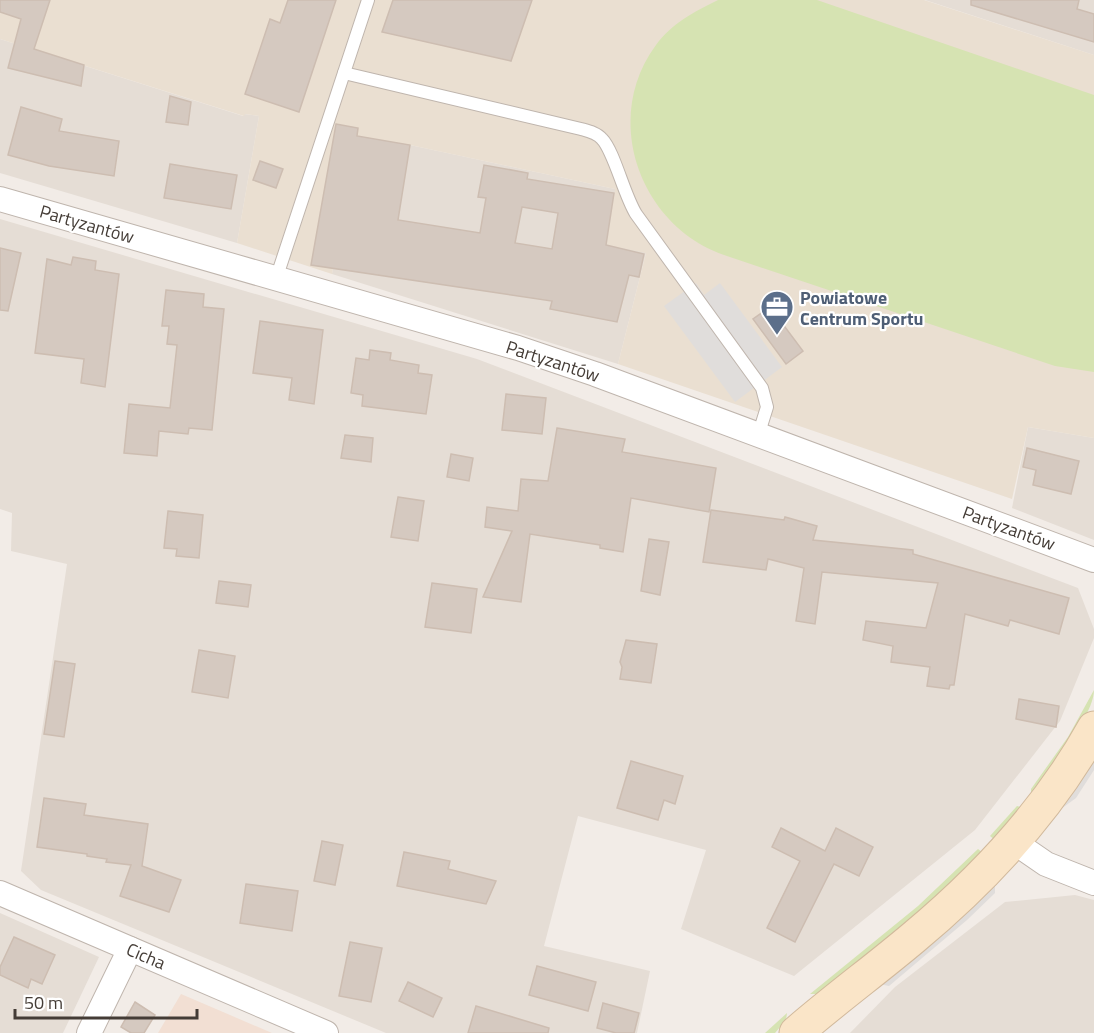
<svg xmlns="http://www.w3.org/2000/svg" width="1094" height="1033" font-family="'Titillium Web',sans-serif">
	<style>
		.residential { fill: #e5ddd5 }
		.commercial { fill: #f2dfd3 }
		.education { fill: #eadfd1 }
		.green { fill: #d6e3b2 }
		.parking { fill: #e0dddb }
		.building { fill: #d5c9c0; stroke: #cdbdb1; stroke-width: 1.5; fill-rule: evenodd }
		.lines { fill: none; stroke-linecap: round; stroke-linejoin: round }
		.lane-casing { stroke: #bfb5ad; stroke-width: 14 }
		.street-casing { stroke: #bfb5ad; stroke-width: 26 }
		.secondary-casing { stroke: #d1b99c; stroke-width: 35 }
		.lane { stroke: #fff; stroke-width: 12 }
		.street { stroke: #fff; stroke-width: 24 }
		.secondary { stroke: #fae5c8; stroke-width: 33 }
		.labels { text-anchor: middle; dominant-baseline: central; stroke-width: 4.5; stroke-linejoin: round; paint-order: stroke }
		.street-label { font-size: 18px; fill: #443c36; stroke: #fff }
		.service-label { font-size: 18px; font-weight: bold; fill: #4e5e75; stroke: #fff; text-anchor: start }
	</style>
	<rect width="100%" height="100%" fill="#f2ece7"/>
	<g class="residential">
		<path d="M925 0H1094V55Z"/>
		<path d="M0 39 243 116 244 114 259 116 237 243 0 173Z"/>
		<path d="M357 139 410 145 615 189 646 253 618 364 332 274Z"/>
		<path d="M0 219 477 359 1078 588 1094 629V638L1060 721 975 830 794 976 681 929 706 850 578 816 544 946 650 971 637 1033H386L41 890 21 871 67 564 11 551 12 513 0 509Z"/>
		<path d="M1028 427 1094 438V540L1012 508Z"/>
		<path d="M1075 895 1094 900V1033H850L895 987 1005 902Z"/>
		<path d="M0 913 99 957 63 1033H0Z"/>
	</g>
	<path class="commercial" d="M181 994 272 1033H158Z"/>
	<path class="education" d="M0 0H924L1094 55V438L1028 427 1012 499 618 364 646 253 607 245 615 189 410 145 357 139 332 274 237 243 259 116 245 114 244 116 0 39Z"/>
	<g class="green">
		<path d="M718 0H817L1094 95V372L1055 366 724 255C640 226 601 119 656 45 672 23 694 12 718 0Z"/>
		<path d="M1094 690C1094 716 1048 773 1031 794V789L1068 737Z"/>
		<path d="M1017 806 1024 808 996 841 990 836Z"/>
		<path d="M978 849 983 853 921 913 818 994H810L918 906Z"/>
		<path d="M787 1013 786 1020 775 1033H765Z"/>
	</g>
	<g class="parking">
		<path d="M696 283 704 295 720 283 782 367 735 402 664 306Z"/>
		<path d="M1094 753V770L1076 798 1054 814Z"/>
		<path d="M995 880V893L967 920 889 986 879 984Z"/>
	</g>
	<g class="building">
		<path d="M0 0H50L34 49 84 65 81 86 8 68 21 19 0 12Z"/>
		<path d="M288 0H336L299 112 245 94 270 19 280 23Z"/>
		<path d="M393 0H532L511 61 382 32Z"/>
		<path d="M971 0H1079L1077 9 1094 14V42L971 5Z"/>
		<path d="M170 96 191 102 188 125 166 122Z"/>
		<path d="M21 107 62 119 59 131 119 141 114 176 49 166 8 155Z"/>
		<path d="M336 124 358 128 357 136 410 145 398 220 480 233 486 198 478 197 484 165 528 173 527 179 614 193 606 245 644 254 639 277 629 275 617 322 550 309 552 301 311 265ZM522 207 558 213 552 249 515 243Z"/>
		<path d="M260 161 283 169 276 188 253 180Z"/>
		<path d="M170 164 237 175 231 209 164 198Z"/>
		<path d="M0 248 21 253 8 311 0 310Z"/>
		<path d="M73 257 96 261 95 270 119 274 105 387 81 383 84 359 35 353 47 259 71 265Z"/>
		<path d="M166 290 204 294 203 307 224 309 212 430 189 428 188 434 159 431 157 456 124 453 129 404 170 408 177 345 167 344 169 326H162Z"/>
		<path d="M770 307 803 351 786 364 753 319Z"/>
		<path d="M260 321 323 330 314 404 289 400 292 378 253 373Z"/>
		<path d="M370 350 391 353 390 360 419 365 418 373 432 375 426 414 362 406 363 395 351 393 356 358 369 360Z"/>
		<path d="M506 394 546 398 542 434 502 430Z"/>
		<path d="M557 428 625 439 622 452 716 468 709 512 631 498 623 552 600 548V545L530 534 521 602 483 597 512 531 485 527 487 507 518 511 521 479 548 481Z"/>
		<path d="M345 435 373 438 371 462 341 458Z"/>
		<path d="M1027 448 1079 461 1071 494 1033 485 1036 470 1023 467Z"/>
		<path d="M451 454 473 458 469 481 447 477Z"/>
		<path d="M398 497 424 501 418 541 391 537Z"/>
		<path d="M711 510 784 520 785 517 817 526 813 540 913 550V554L1069 598 1059 634 1010 620 1008 626 965 614 954 685H950L949 689 927 686 930 667 891 662 893 646 863 640 866 621 926 628 938 583 822 572 815 624 796 621 804 568 768 559 766 570 703 562Z"/>
		<path d="M168 511 203 515 199 558 176 556 177 549 164 548Z"/>
		<path d="M649 539 669 542 660 595 641 591Z"/>
		<path d="M219 581 251 585 248 607 216 603Z"/>
		<path d="M432 583 477 589 471 633 425 627Z"/>
		<path d="M626 640 657 644 651 683 620 679 622 667 620 662Z"/>
		<path d="M199 650 235 656 228 698 192 692Z"/>
		<path d="M55 661 75 664 64 737 44 734Z"/>
		<path d="M1019 699 1059 706 1056 727 1016 719Z"/>
		<path d="M631 761 683 776 675 804 664 800 658 820 617 808Z"/>
		<path d="M44 798 86 804 84 815 148 824 142 866 181 880 169 912 120 896 131 865 106 862 107 859 87 856V854L37 847Z"/>
		<path d="M781 828 825 851 836 828 873 847 859 876 834 864 795 942 767 928 800 861 772 847Z"/>
		<path d="M322 841 343 845 335 885 314 881Z"/>
		<path d="M404 852 450 861 448 869 496 881 486 904 397 886Z"/>
		<path d="M246 884 298 891 292 931 240 923Z"/>
		<path d="M14 937 55 955 42 984 31 979 28 988 0 975V967Z"/>
		<path d="M350 942 382 948 371 1002 339 996Z"/>
		<path d="M537 966 596 982 588 1011 529 995Z"/>
		<path d="M408 982 442 998 433 1017 399 1001Z"/>
		<path d="M135 1002 155 1015 144 1033H131L121 1027Z"/>
		<path d="M603 1003 639 1013 634 1033H616L597 1028Z"/>
		<path d="M476 1006 549 1028 548 1033H468Z"/>
	</g>
	<g class="lines">
		<g class="lane-casing">
			<g id="lane">
				<path d="M344 73 581 129C588 131 597 133 602 139 614 151 624 195 636 214L762 388 767 407 758 436"/>
				<path d="M276 279 368 0"/>
			</g>
		</g>
		<g class="street-casing">
			<g id="street">
				<path d="M0 199 518 348 595 374 1094 560"/>
				<path d="M1014 842 1046 864 1094 883"/>
				<path d="M0 893 326 1033"/>
				<path d="M89 1033 130 949"/>
			</g>
		</g>
		<g class="secondary-casing">
			<path id="secondary" d="M796 1033C834 1000 875 970 913 938 984 879 1049 809 1094 728"/>
		</g>
		<use href="#lane" class="lane"/>
		<use href="#street" class="street"/>
		<use href="#secondary" class="secondary"/>
	</g>
	<defs>
		<g id="office-pin" transform="scale(1.725)"><path d="M0 17L-7.5 6A9.5 9.5 0 1 1 7.5 6Z" fill="#5c6f8a" stroke="#fff"/><path d="M-6-3h4V-5.5h4V-3h4V5H-6ZM-1-4.5V-3h2v-1.5ZM-6 0V1H6V0Z" fill="#fff"/></g>
	</defs>
	<g fill-rule="evenodd">
		<use href="#office-pin" x="777" y="307"/>
	</g>
	<g class="labels">
		<g class="street-label">
			<text transform="translate(87 224) rotate(16)">Partyzantów</text>
			<text transform="translate(553 361) rotate(18)">Partyzantów</text>
			<text transform="translate(1009 528) rotate(20)">Partyzantów</text>
			<text transform="translate(146 956) rotate(23)">Cicha</text>
		</g>
		<g class="service-label">
			<text x="800" y="297">Powiatowe<tspan x="800" dy="21">Centrum Sportu</tspan></text>
		</g>
	</g>
	<path d="M15 1009v9h182v-9" fill="none" stroke="#443c36" stroke-width="3"/>
	<text x="24" y="1009" font-size="18" fill="#443c36" stroke="#ffffff" stroke-width="4.5" paint-order="stroke">50 m</text>
</svg>
